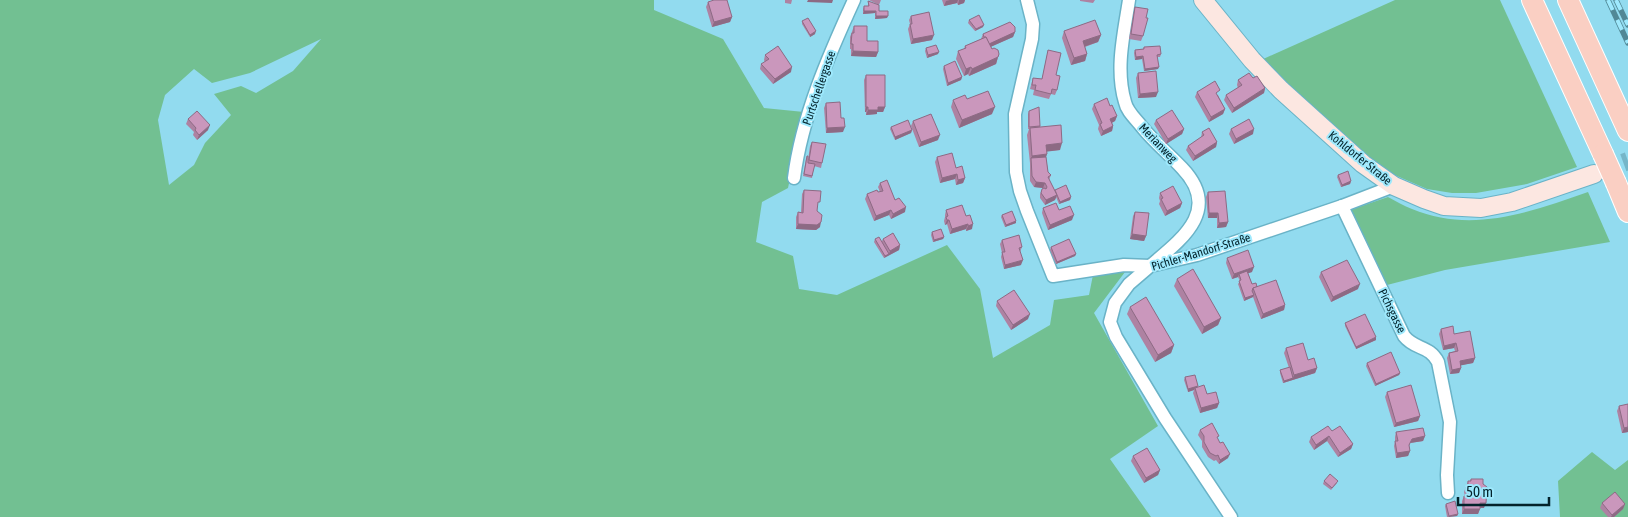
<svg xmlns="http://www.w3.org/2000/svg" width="1628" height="517" font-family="'Asap Condensed',sans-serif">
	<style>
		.green { fill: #72c092; fill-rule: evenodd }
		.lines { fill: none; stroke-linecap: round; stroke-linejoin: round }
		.secondary-tunnel { stroke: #75b6c8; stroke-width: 18; stroke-dasharray: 18 9; stroke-linecap: butt }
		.street-casing { stroke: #6ab3c7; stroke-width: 15 }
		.secondary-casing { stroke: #6ab3c7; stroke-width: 20 }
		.primary-casing { stroke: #fff; stroke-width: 22 }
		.street { stroke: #fff; stroke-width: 12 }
		.secondary { stroke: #fce7e1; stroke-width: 18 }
		.primary { stroke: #facfc3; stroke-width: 20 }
		.rail-casing { stroke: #518896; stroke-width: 5.5 }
		.rail { stroke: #9ee9fd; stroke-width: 4; stroke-dasharray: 11; stroke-linecap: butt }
		.primary-bridge-casing { stroke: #fff; stroke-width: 22; stroke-linecap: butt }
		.primary-bridge { stroke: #facfc3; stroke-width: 20 }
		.wall { fill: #ae82a2 }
		.shaded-wall { fill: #8d6a84 }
		.building { fill: #ca97bc; stroke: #8d6a84 }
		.labels { text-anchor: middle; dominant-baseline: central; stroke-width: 4; stroke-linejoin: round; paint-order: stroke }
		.street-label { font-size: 12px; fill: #03232b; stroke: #9ee9fd }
	</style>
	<rect width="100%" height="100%" fill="#92dbef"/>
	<g class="green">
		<path d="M0 0H654V10L723 39 764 108 804 112 788 188 762 202 756 242 793 256 799 289 837 295 947 245 980 289 993 358 1050 325 1054 300 1089 295 1093 275 1125 272 1094 313 1158 426 1110 459 1151 517H0ZM321 39 293 71 256 93 241 86 214 94 231 115 205 143 194 165 169 185 158 120 165 95 194 69 212 83 250 73Z"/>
		<path d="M1395 0H1500L1577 167 1527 184 1476 193H1452L1427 189 1390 173 1348 141 1261 60Z"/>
		<path d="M1588 192 1610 242 1445 270 1387 285 1350 210 1388 197C1396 201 1404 206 1412 209 1472 234 1531 212 1588 192Z"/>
		<path d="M1592 452 1615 470 1628 460V517H1560L1558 481Z"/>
	</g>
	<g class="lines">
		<path class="secondary-tunnel" d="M1598 172 1628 161"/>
		<g class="street-casing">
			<g id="street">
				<path d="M1027 0 1033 24 1032 39 1015 114 1016 172 1020 191 1027 211 1053 276 1124 265 1150 266C1182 239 1222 210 1182 168 1169 154 1154 142 1142 127 1136 119 1127 112 1125 102 1115 69 1124 33 1129 0"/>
				<path d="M794 178C802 116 828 57 854 0"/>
				<path d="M1342 206 1404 336C1415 350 1429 345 1438 362L1450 422 1447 475 1448 493"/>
				<path d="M1231 517 1165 418 1116 337 1110 322 1115 303 1129 284 1150 266 1197 255 1342 206 1394 186"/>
			</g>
		</g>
		<g class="secondary-casing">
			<path id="secondary" d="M1203 0 1252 60 1281 90 1363 164 1394 186 1424 199 1444 206 1481 208 1512 202 1594 174"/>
		</g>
		<g class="primary-casing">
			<g id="primary">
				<path d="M1532 0 1603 154"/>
				<path d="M1568 0 1628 131"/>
				<path d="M1616 183 1628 212"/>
			</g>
		</g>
		<use href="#street" class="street"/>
		<use href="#secondary" class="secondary"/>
		<use href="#primary" class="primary"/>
		<g class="rail-casing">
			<g id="rail">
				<path d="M1608 0 1628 43"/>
				<path d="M1616 0 1628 25"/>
			</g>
		</g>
		<use href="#rail" class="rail"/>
		<g class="primary-bridge-casing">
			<path id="primary-bridge" d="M1603 154 1616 183"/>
		</g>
		<use href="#primary-bridge" class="primary-bridge"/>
	</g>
	<g class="wall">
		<path d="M785 0H792L791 4 785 3Z"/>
		<path d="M869 0H881L879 5Z"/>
		<path d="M942 0H965L964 3 958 5 957 3 944 6Z"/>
		<path d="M1080 0H1095L1093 3 1080 1Z"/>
		<path d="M868 1 879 11 887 18 875 19V13L863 14V9L864 6H868Z"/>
		<path d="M708 2 732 17 730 22 712 27 706 7Z"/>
		<path d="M1135 7 1143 36 1141 41 1129 39 1134 12Z"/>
		<path d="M911 16 932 40 911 44 908 29 910 24 909 20Z"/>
		<path d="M969 20 983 27 975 31 968 23Z"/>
		<path d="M802 21 815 34 810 37 802 24Z"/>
		<path d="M854 26 867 41 878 52 876 57 851 56V49H850V37Z"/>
		<path d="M1064 31 1101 35 1098 42 1085 47 1087 54 1085 61 1071 65 1062 38Z"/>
		<path d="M1015 32 1013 37 990 47 992 49 999 54 996 64 969 76 968 74 964 76 956 59 958 51 964 49 965 46 981 39 983 34Z"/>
		<path d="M1144 47 1161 54 1160 57H1157L1158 69 1144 71 1142 59 1135 60 1134 53 1135 50 1143 49Z"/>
		<path d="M926 48 938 54 927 58 925 51Z"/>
		<path d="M1048 50 1056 75 1057 90 1055 95 1051 94 1049 99 1033 95 1034 90 1030 89 1033 78 1042 79 1047 55Z"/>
		<path d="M765 55 791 72 773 84 760 69 761 64 765 62 764 60Z"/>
		<path d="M944 66 962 77 961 80 947 86 943 69Z"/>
		<path d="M1138 73 1156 97 1138 98 1136 78Z"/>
		<path d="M866 75 885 107 883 112H877V114L866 115V112H865L864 80Z"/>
		<path d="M1253 78 1265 88 1264 93 1232 113 1224 100 1226 95 1238 88 1237 85 1238 80Z"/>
		<path d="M1197 92 1218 95 1225 109 1223 114 1209 122 1195 97Z"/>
		<path d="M967 99 992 114 959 128 951 107 953 100Z"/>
		<path d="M826 103 841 118 843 132 826 133 824 108Z"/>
		<path d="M1094 104 1110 106 1117 116 1115 121 1112 123 1113 126 1112 131 1101 136 1098 129 1099 125 1092 109Z"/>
		<path d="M1029 111 1040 126 1060 150 1047 151 1046 157 1048 172 1051 175 1049 180 1055 191 1071 197 1070 200 1059 204 1056 197 1055 200 1045 205 1040 198V194L1043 188 1034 187 1030 181V163L1027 135 1029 129H1028V114Z"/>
		<path d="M188 119 208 130 197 140 193 135 194 132 186 124Z"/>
		<path d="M1156 120 1184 129 1182 134 1166 144 1154 124Z"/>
		<path d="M913 121 938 140 919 147 911 126Z"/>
		<path d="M891 127 912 130 911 133 895 140 890 129Z"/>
		<path d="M1231 129 1253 134 1234 144 1229 134Z"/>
		<path d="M1202 132 1217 142 1216 147 1193 161 1186 150 1188 146 1201 138Z"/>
		<path d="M812 142 822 163 821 168 814 166 812 178 803 176 806 159 807 156 808 160 810 146Z"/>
		<path d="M937 157 956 168 965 178 963 183 956 185 955 179 940 183 935 162Z"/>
		<path d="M1338 175 1351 181 1350 184 1341 187 1337 177Z"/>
		<path d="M880 183 895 200 905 212 891 219 889 215 874 221 865 199 867 194 880 192 878 187Z"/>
		<path d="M804 190 818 207H817V211L820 227 816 230 796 229V217L798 212H801L802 194Z"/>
		<path d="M1208 192 1228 222 1226 227 1217 228V218H1208L1206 197Z"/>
		<path d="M1160 193 1182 203 1180 208 1165 216 1159 204 1160 201 1159 198Z"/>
		<path d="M1043 208 1059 210 1072 220 1048 230 1042 213Z"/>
		<path d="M946 210 966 216 972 229 966 231V229L950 234 947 224 945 225 944 221 945 217V215Z"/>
		<path d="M1135 212 1146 236 1144 241 1130 239 1133 216Z"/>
		<path d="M1002 215 1016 221V223L1005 227 1001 217Z"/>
		<path d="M932 232 944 237 943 239 933 242 931 235Z"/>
		<path d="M875 239 882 241 883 239 900 245 899 250 884 258 874 242Z"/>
		<path d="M1002 240 1022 247 1020 252 1021 265 1004 269 1001 257 1002 253 1000 244Z"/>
		<path d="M1051 247 1076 254 1075 256 1056 264 1050 250Z"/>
		<path d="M1227 258 1252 272 1248 273 1252 284 1285 305 1284 310 1261 319 1253 297 1244 301 1238 284 1240 281 1238 277 1232 279 1226 263Z"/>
		<path d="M1321 272 1358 289 1331 302 1319 277Z"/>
		<path d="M1177 279 1221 318 1218 325 1202 334 1174 286Z"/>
		<path d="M997 301 1028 319 1011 330 996 306Z"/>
		<path d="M1130 307 1174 345 1171 353 1155 362 1127 314Z"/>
		<path d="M1345 323 1376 340 1356 349 1345 326Z"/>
		<path d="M1441 329 1454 334 1475 358 1473 363 1461 365V368L1459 373 1450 374 1447 358 1449 353 1455 351 1454 348 1443 350 1439 334Z"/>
		<path d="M1286 348 1317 368 1315 373 1283 383 1280 373V370L1289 368 1284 353Z"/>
		<path d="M1367 363 1400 373 1399 375 1375 386 1366 366Z"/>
		<path d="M1185 377 1219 403 1217 408 1200 413 1193 393 1194 390 1188 392 1184 380Z"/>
		<path d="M1387 392 1420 416 1418 421 1394 427 1385 397Z"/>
		<path d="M1619 406 1628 432 1622 433 1617 411Z"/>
		<path d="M1200 430 1218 440 1228 458 1219 464 1216 460 1214 461 1208 457 1202 447V441L1198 435Z"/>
		<path d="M1332 431 1353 444 1351 449 1338 457 1327 441 1314 450 1309 442 1311 437Z"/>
		<path d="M1396 432 1425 436 1423 441 1410 443 1409 446 1410 451 1408 456 1396 458 1394 446 1395 441V437Z"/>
		<path d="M1133 456 1160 470 1158 475 1144 483 1131 461Z"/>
		<path d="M1471 479 1484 508H1480L1478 514H1462V501L1464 496H1465L1464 492 1468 481H1470Z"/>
		<path d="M1324 481 1337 483 1331 490 1323 484Z"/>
		<path d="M1602 503 1625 504 1623 509 1614 517H1608L1600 508Z"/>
		<path d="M1446 504 1458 514 1457 516 1447 517 1445 506Z"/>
	</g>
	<g class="shaded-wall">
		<path d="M808 0H833L832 3 807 2Z"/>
		<path d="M950 0H958L957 3 944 6 946 1Z"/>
		<path d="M959 0H965L964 3 958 5Z"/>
		<path d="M864 11H876L875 13 863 14Z"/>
		<path d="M876 16H888L887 18 875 19Z"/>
		<path d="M732 17 730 22 712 27 714 22Z"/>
		<path d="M984 25 983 27 975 31 976 29Z"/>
		<path d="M816 31 815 34 810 37V35Z"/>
		<path d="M1015 32 1013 37 986 49 987 44Z"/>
		<path d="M934 35 932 40 911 44 913 39Z"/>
		<path d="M1101 35 1098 42 1080 48 1083 41Z"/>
		<path d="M853 51 878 52 876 57 851 56Z"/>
		<path d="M939 52 938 54 927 58 928 55Z"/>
		<path d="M1087 54 1085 61 1071 65 1074 58Z"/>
		<path d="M1143 56 1142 59 1135 60 1136 57Z"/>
		<path d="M998 57 996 64 969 76 972 69Z"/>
		<path d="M792 67 791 72 773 84 775 79Z"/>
		<path d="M971 67 968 74 964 76 966 69Z"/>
		<path d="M1159 67 1158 69 1144 71 1145 69Z"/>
		<path d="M962 77 961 80 947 86 948 83Z"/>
		<path d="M1265 88 1264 93 1232 113 1234 108Z"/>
		<path d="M1158 92 1156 97 1138 98 1140 94Z"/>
		<path d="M866 107H868L866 112H865Z"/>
		<path d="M878 107H885L883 112H877V114L866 115 868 110Z"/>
		<path d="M995 107 992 114 959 128 962 120Z"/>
		<path d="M1225 109 1223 114 1209 122 1211 117Z"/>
		<path d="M1117 116 1115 121 1109 124 1110 119Z"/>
		<path d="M210 125 208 130 197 140 199 135Z"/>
		<path d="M1113 126 1112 131 1101 136 1103 131Z"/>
		<path d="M845 127 843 132 826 133 827 128Z"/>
		<path d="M1184 129 1182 134 1166 144 1168 139Z"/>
		<path d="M1254 129 1253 134 1234 144 1236 139Z"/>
		<path d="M912 130 911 133 895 140V137Z"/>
		<path d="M940 135 938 140 919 147 921 142Z"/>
		<path d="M1217 142 1216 147 1193 161 1195 156Z"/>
		<path d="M1062 143 1060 150 1044 152 1046 145Z"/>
		<path d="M1047 154 1045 161 1031 158 1032 156Z"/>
		<path d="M957 174 955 179 940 183 942 178Z"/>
		<path d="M965 178 963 183 956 185 958 180Z"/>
		<path d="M1351 181 1350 184 1341 187 1342 185Z"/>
		<path d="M1036 182 1045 183 1043 188 1034 187Z"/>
		<path d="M1057 195 1055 200 1045 205 1046 200Z"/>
		<path d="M1071 197 1070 200 1059 204 1060 202Z"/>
		<path d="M1182 203 1180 208 1165 216 1167 211Z"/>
		<path d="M906 207 905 212 891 219 893 214Z"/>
		<path d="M891 210 889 215 874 221 876 216Z"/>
		<path d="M1209 213H1218L1217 218H1208Z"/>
		<path d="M1074 215 1072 220 1048 230 1050 225Z"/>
		<path d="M947 220H949L947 224 945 225Z"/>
		<path d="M1016 221V223L1005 227 1006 225Z"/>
		<path d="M821 222 820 227 816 230 796 229 798 224Z"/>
		<path d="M1228 222 1226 227 1217 228 1219 223Z"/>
		<path d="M968 224 966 229 950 234 952 229Z"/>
		<path d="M973 224 972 229 966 231 968 226Z"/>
		<path d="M1132 234 1146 236 1144 241 1130 239Z"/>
		<path d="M944 237 943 239 933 242 934 240Z"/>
		<path d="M900 245 899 250 884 258 885 256 889 254 890 251Z"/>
		<path d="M1076 254 1075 256 1056 264 1057 262Z"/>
		<path d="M1023 260 1021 265 1004 269 1005 265Z"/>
		<path d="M1254 267 1252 272 1240 276 1239 274 1238 277 1232 279 1234 274Z"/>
		<path d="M1360 284 1358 289 1331 302 1333 297Z"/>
		<path d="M1254 295 1253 297 1244 301 1245 298Z"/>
		<path d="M1285 305 1284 310 1261 319 1263 314Z"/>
		<path d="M1030 314 1028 319 1011 330 1013 325Z"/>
		<path d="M1221 318 1218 325 1202 334 1204 327Z"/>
		<path d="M1376 337V340L1356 349V347Z"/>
		<path d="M1456 343 1454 348 1443 350 1444 346Z"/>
		<path d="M1174 345 1171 353 1155 362 1158 355Z"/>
		<path d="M1475 358 1473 363 1458 366 1460 361Z"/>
		<path d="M1317 368 1315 373 1283 383 1284 381 1293 378 1294 375Z"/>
		<path d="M1461 368 1459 373 1450 374 1452 370Z"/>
		<path d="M1400 373 1399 375 1375 386 1376 384Z"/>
		<path d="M1198 386 1195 388 1194 390 1188 392V389Z"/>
		<path d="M1219 403 1217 408 1200 413 1201 408Z"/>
		<path d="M1420 416 1418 421 1394 427 1396 423Z"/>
		<path d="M1628 427V432L1622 433 1624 428Z"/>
		<path d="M1329 436 1327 441 1314 450 1316 445Z"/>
		<path d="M1425 436 1423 441 1410 443 1407 450 1412 439Z"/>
		<path d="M1353 444 1351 449 1338 457 1340 453Z"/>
		<path d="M1410 451 1408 456 1396 458 1397 453Z"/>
		<path d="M1230 454 1228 458 1219 464 1220 460Z"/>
		<path d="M1160 470 1158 475 1144 483 1146 478Z"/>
		<path d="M1480 503H1486L1484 508H1478Z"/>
		<path d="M1625 504 1623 509 1614 517H1611L1612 515Z"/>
		<path d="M1464 509H1480L1478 514H1462Z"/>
		<path d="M1458 514 1457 516 1448 517 1449 516Z"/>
	</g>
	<g class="building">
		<path d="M714 0H727L732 17 714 22 708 2Z"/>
		<path d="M868 1 879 5V11H888V16H876V11H864V6H869Z"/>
		<path d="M1135 7 1148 9 1146 18H1148L1143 36 1131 34Z"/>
		<path d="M929 12 934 35 913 39 910 24H912L911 16Z"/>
		<path d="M979 15 984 25 976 29 969 20Z"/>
		<path d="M808 18 816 31 810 35 802 21Z"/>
		<path d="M1095 20 1101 35 1083 41 1087 54 1074 58 1064 31Z"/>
		<path d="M1010 22 1015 27V32L989 44 986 37H984L983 34Z"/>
		<path d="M854 26H867V41H878V52L853 51V44H851L852 33H854Z"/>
		<path d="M986 37 992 49 994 48 998 50 999 54 998 57 972 69 971 67 966 69 958 51 966 48 965 46Z"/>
		<path d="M936 45 939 52 928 55 926 48Z"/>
		<path d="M778 46 792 67 775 79 761 64 769 59 765 55Z"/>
		<path d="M1160 46 1161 54 1157 55 1159 67 1145 69 1143 56 1136 57 1135 50 1144 49V47Z"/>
		<path d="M1048 50 1061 53 1056 75 1060 76 1057 90 1052 89 1051 94 1035 90 1036 85H1032L1033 78 1042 79Z"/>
		<path d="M955 61 962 77 948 83 944 66Z"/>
		<path d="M1156 71 1158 92 1140 94 1138 73Z"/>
		<path d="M1249 73 1253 78 1257 76 1265 88 1234 108 1226 95 1242 85 1238 80Z"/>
		<path d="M866 75H885V107H878V110H868V107H866Z"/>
		<path d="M1215 81 1220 90 1216 93 1225 109 1211 117 1197 92Z"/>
		<path d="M988 91 995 107 962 120 953 100 965 95 967 99Z"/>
		<path d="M1107 98 1110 106 1112 105 1117 116 1110 119 1113 126 1103 131 1100 124 1102 123 1094 104Z"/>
		<path d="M840 102 841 118H844L845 127 827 128 826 103Z"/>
		<path d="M1039 107 1040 126 1029 127V111Z"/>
		<path d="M1172 110 1184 129 1168 139 1156 120Z"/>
		<path d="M197 111 210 125 199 135 195 130 196 128 188 119Z"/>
		<path d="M931 114 940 135 921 142 913 121Z"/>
		<path d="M1249 119 1254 129 1236 139 1231 129Z"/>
		<path d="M908 120 912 130 895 137 891 127Z"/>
		<path d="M1061 125 1062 143 1046 145 1047 154 1032 156 1030 128Z"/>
		<path d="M1209 128 1217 142 1195 156 1188 146 1204 135 1202 132Z"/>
		<path d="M812 142 826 144 822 163 809 160Z"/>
		<path d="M952 153 956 168 962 166 965 178 958 180 957 174 942 178 937 157Z"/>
		<path d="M807 156H808V163L815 164 812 176 804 174Z"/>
		<path d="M1046 157 1048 172 1051 175 1048 177 1057 195 1046 200 1041 193 1042 189 1044 188 1046 189 1047 187 1045 183 1036 182 1032 176 1031 158Z"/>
		<path d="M1348 171 1351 181 1342 185 1338 175Z"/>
		<path d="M887 180 895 200 899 198 906 207 893 214 891 210 876 216 867 194 877 190 878 192 883 191 880 183Z"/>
		<path d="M1066 185 1071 197 1060 202 1055 190Z"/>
		<path d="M1173 186 1182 203 1167 211 1161 199 1163 198 1160 193Z"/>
		<path d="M804 190 821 191 820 202H818L817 211 822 215 821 222 817 225 798 224V212L803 213Z"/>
		<path d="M1225 191 1228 222 1219 223 1218 213H1209L1208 192Z"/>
		<path d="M1056 203 1059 210 1070 206 1074 215 1050 225 1043 208Z"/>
		<path d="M962 205 966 216 970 215 973 224 968 226V224L952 229 949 220H947L946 217 948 216 946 210Z"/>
		<path d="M1012 211 1016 221 1006 225 1002 215Z"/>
		<path d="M1135 212 1149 213 1146 236 1132 234Z"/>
		<path d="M941 229 944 237 934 240 932 232Z"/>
		<path d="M893 233 900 245 890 251 883 239Z"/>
		<path d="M1019 235 1022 247 1019 248 1023 260 1005 265 1002 252H1005L1002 240Z"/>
		<path d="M879 237 889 254 885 256 875 239Z"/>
		<path d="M1069 239 1076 254 1057 262 1051 247Z"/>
		<path d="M1248 250 1254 267 1234 274 1227 258Z"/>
		<path d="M1347 260 1360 284 1333 297 1321 272Z"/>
		<path d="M1193 269 1221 318 1204 327 1177 279Z"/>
		<path d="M1247 271 1252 284 1256 283 1257 287 1253 288 1252 291 1254 295 1245 298 1239 281 1241 280 1239 274Z"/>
		<path d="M1276 280 1285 305 1263 314 1253 288Z"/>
		<path d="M1014 290 1030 314 1013 325 997 301Z"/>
		<path d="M1146 297 1174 345 1158 355 1130 307Z"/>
		<path d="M1365 314 1376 337 1356 347 1345 323Z"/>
		<path d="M1453 326 1454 334 1470 331 1475 358 1460 361 1461 368 1452 370 1449 353 1458 351 1456 343 1444 346 1441 329Z"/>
		<path d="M1303 343 1308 360 1314 358 1317 368 1294 375 1286 348Z"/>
		<path d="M1391 352 1400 373 1376 384 1367 363Z"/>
		<path d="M1290 367 1293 378 1284 381 1280 370Z"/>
		<path d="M1195 375 1198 386 1188 389 1185 377Z"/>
		<path d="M1204 385 1207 394 1216 392 1219 403 1201 408 1195 388Z"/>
		<path d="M1411 385 1420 416 1396 423 1387 392Z"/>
		<path d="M1628 404V427L1624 428 1619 406Z"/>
		<path d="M1212 423 1219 436 1217 437 1220 443 1223 442 1230 454 1220 460 1218 455 1216 456 1210 453 1204 442V436L1200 430Z"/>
		<path d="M1328 426 1332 431 1340 426 1353 444 1340 453 1329 436 1316 445 1311 437Z"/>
		<path d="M1423 428 1425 436 1412 439 1409 445 1410 451 1397 453 1395 441H1398L1396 432Z"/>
		<path d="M1147 448 1160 470 1146 478 1133 456Z"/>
		<path d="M1330 474 1338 481 1332 488 1324 481Z"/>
		<path d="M1471 479H1483V484L1487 487 1486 503H1480V509H1464V496H1467L1466 487H1468V481H1471Z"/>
		<path d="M1615 492 1625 504 1612 515 1602 503Z"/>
		<path d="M1455 501 1458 514 1449 516 1446 504Z"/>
	</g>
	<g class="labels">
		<g class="street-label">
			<text transform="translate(819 88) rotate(-71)">Purtschellergasse</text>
			<text transform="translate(1158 143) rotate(46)">Merianweg</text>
			<text transform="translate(1360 158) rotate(39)">Kohldorfer Straße</text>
			<text transform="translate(1201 252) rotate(-17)">Pichler-Mandorf-Straße</text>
			<text transform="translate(1392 311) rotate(64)">Pichsgasse</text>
		</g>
	</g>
	<path d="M1458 497v8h91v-8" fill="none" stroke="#03232b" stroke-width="2.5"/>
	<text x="1466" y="497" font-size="15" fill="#03232b" stroke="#9ee9fd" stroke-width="4" paint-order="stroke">50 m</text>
</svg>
